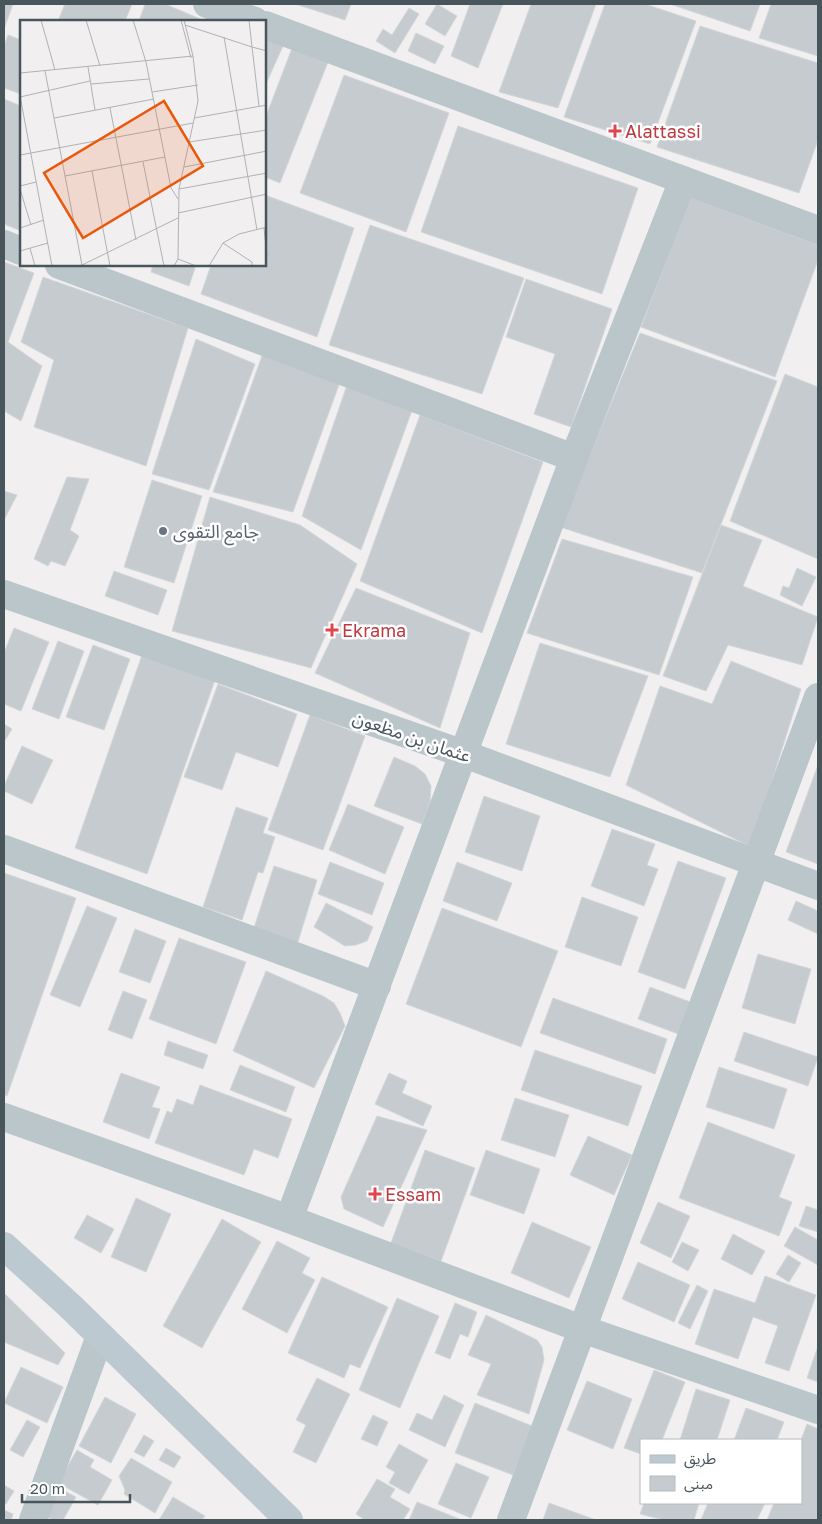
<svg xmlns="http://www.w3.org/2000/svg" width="822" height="1524" font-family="'Golos Text','Noto Sans Arabic',sans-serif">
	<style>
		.building { fill: #c6cbcf; stroke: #d3d7da }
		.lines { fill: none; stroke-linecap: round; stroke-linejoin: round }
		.street { stroke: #bbc6cb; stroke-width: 28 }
		.secondary { stroke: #bcc9d0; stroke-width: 28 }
		.health-dot { fill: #e0444e; stroke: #fff; stroke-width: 2 }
		.worship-dot { fill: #6b7280; stroke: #fff; stroke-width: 2 }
		.labels { text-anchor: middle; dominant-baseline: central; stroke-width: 5; stroke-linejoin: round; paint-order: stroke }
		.health-label { font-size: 18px; fill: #be3a42; stroke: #fff; text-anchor: start }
		.worship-label { font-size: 18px; fill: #5b616d; stroke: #fff; text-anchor: start }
		.street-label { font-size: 18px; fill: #48565c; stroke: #fff }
		.inset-road { fill: none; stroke: #aeb2b5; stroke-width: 1 }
		.view { fill: #e8590c; fill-opacity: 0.15; stroke: #e8590c; stroke-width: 2.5 }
		.inset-edge { fill: none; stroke: #48565c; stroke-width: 2.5 }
	</style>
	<rect width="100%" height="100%" fill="#f2eff0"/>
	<g class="building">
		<path d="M4 4H13L4 29Z"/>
		<path d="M65 4H132L125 21H58Z"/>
		<path d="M145 4H165L205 21H139Z"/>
		<path d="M295 4H351L345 20Z"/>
		<path d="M437 4 457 16 445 36 425 24Z"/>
		<path d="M470 4H503L478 68 451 56Z"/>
		<path d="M531 4H596L558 108 499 92Z"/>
		<path d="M605 4H645L696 21 650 144 564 117Z"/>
		<path d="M670 4H760L750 31Z"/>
		<path d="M771 4H818V56L759 38Z"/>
		<path d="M409 8 419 14 395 53 376 41 383 29 392 35Z"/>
		<path d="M700 26 818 63V140L799 193 657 147Z"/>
		<path d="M416 33 444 46 435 64 408 51Z"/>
		<path d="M8 35 21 40V94L4 88V46Z"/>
		<path d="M265 38 283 46 265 86Z"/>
		<path d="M294 43 330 57 280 183 265 177V119Z"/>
		<path d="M344 75 449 113 406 232 300 193Z"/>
		<path d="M4 99 21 106V231L4 224Z"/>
		<path d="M458 126 638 188 602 294 421 232Z"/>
		<path d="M265 195 354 228 317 337 201 294 211 265H265Z"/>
		<path d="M690 197 818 245V260L775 377 641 327Z"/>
		<path d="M370 225 524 278 482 394 329 345Z"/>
		<path d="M4 262 34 273 8 342 42 366 21 421 4 411Z"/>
		<path d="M153 265H196L189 286 151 272Z"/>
		<path d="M43 277 188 328 146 466 34 427 54 360 21 342Z"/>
		<path d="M526 279 612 309 571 427 534 414 555 354 506 337Z"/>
		<path d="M640 333 777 381 702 573 560 527Z"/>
		<path d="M196 339 255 364 209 490 152 474Z"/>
		<path d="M263 353 341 379 293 512 213 492Z"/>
		<path d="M785 374 818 387V559L730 521Z"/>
		<path d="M347 385 414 405 361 550 302 516Z"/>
		<path d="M420 415 543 462 482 633 360 581Z"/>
		<path d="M67 477 89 479 70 530 79 536 65 566 51 561 48 566 34 559Z"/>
		<path d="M152 480 202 496 174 583 124 567Z"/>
		<path d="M4 491 17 495 4 520Z"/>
		<path d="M210 497 300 525 357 564 311 668 172 631Z"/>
		<path d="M721 525 762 540 743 586 818 617 802 665 728 645 706 691 663 676Z"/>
		<path d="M562 539 693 577 659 675 527 633Z"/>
		<path d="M797 568 816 577 802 606 780 595 783 586 789 588Z"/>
		<path d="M114 571 167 590 158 615 105 596Z"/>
		<path d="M356 588 470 633 440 728 315 673Z"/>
		<path d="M14 628 49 642 21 711 4 704V653Z"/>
		<path d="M58 641 84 651 59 719 32 709Z"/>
		<path d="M540 643 648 676 610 777 506 744Z"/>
		<path d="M93 645 130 659 104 730 66 717Z"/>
		<path d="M142 655 215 680 147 874 75 848Z"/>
		<path d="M731 661 801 689 751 847 626 785 660 686 712 704Z"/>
		<path d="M218 684 297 714 278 767 236 752 222 790 184 777Z"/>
		<path d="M310 715 365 736 323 850 268 830Z"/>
		<path d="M4 724 12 729 4 742Z"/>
		<path d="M22 746 53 760 32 804 4 791V786Z"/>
		<path d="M394 757 415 766 425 774 431 786 430 802 422 824 374 806Z"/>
		<path d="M818 765V864L786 852Z"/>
		<path d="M484 796 540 816 522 871 465 852Z"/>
		<path d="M348 804 404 827 385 874 329 850Z"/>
		<path d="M236 807 268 818 263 833 275 837 263 873 258 872 242 920 203 907Z"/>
		<path d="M612 829 655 844 647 865 658 869 644 906 591 886Z"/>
		<path d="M678 861 726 878 685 989 638 972Z"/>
		<path d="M330 862 384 883 372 915 318 894Z"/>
		<path d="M457 862 512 883 497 921 443 901Z"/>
		<path d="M274 866 317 880 297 945 253 931Z"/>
		<path d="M4 873 76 898 7 1096 4 1094Z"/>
		<path d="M582 897 638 917 621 966 565 947Z"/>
		<path d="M796 901 818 911V934L788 920Z"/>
		<path d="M326 903 373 927 367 941 356 945 345 946 314 927Z"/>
		<path d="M87 906 117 918 80 1007 50 995Z"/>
		<path d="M442 908 558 951 521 1047 406 1004Z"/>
		<path d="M135 929 166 941 150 983 119 972Z"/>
		<path d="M179 938 246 962 216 1044 149 1019Z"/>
		<path d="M758 954 811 969 795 1024 742 1008Z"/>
		<path d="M266 971 323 996 334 1003 340 1013 345 1026 314 1088 233 1051Z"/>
		<path d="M650 987 693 1003 681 1035 638 1019Z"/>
		<path d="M123 991 147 1000 132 1039 108 1030Z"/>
		<path d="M553 998 667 1039 655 1074 540 1033Z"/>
		<path d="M744 1032 818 1057 808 1086 734 1061Z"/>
		<path d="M168 1041 208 1055 203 1069 164 1055Z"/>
		<path d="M535 1050 642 1086 628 1126 521 1090Z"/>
		<path d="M240 1065 295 1087 286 1112 230 1090Z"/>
		<path d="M719 1067 787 1089 774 1129 706 1107Z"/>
		<path d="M121 1073 160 1087 152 1107 160 1109 149 1139 103 1122Z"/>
		<path d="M389 1073 407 1081 402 1093 432 1106 423 1126 375 1104Z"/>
		<path d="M200 1085 292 1119 278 1158 254 1149 244 1175 155 1143 167 1111 172 1113 177 1099 193 1105Z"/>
		<path d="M515 1098 569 1115 555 1157 501 1140Z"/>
		<path d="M377 1116 427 1130 383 1227 344 1209 341 1197Z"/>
		<path d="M708 1122 795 1155 779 1197 792 1202 779 1236 679 1198Z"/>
		<path d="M588 1136 632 1155 614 1195 570 1175Z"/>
		<path d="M425 1150 475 1168 441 1261 391 1243Z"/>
		<path d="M486 1150 540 1169 524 1214 470 1195Z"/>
		<path d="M136 1198 171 1214 146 1272 111 1257Z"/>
		<path d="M658 1202 690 1216 671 1258 640 1243Z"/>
		<path d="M806 1206 818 1210V1232L799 1226Z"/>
		<path d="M87 1215 114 1229 101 1253 74 1238Z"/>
		<path d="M222 1219 261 1242 202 1348 163 1326Z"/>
		<path d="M532 1222 591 1247 569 1298 511 1273Z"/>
		<path d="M795 1227 818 1240V1265L784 1246Z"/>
		<path d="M733 1234 765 1251 752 1275 721 1259Z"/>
		<path d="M277 1241 310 1258 302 1273 315 1280 287 1333 242 1309Z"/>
		<path d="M682 1242 699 1250 688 1271 672 1262Z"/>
		<path d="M788 1255 801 1263 789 1282 776 1274Z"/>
		<path d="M638 1262 690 1285 674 1322 622 1299Z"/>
		<path d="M765 1276 816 1295 789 1371 765 1363 778 1326 753 1317 738 1359 695 1344 714 1289 755 1303Z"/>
		<path d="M322 1277 388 1307 360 1368 350 1364 344 1378 288 1353Z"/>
		<path d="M697 1285 708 1291 690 1329 678 1323Z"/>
		<path d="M5 1294 65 1353 58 1365 4 1342V1297Z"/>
		<path d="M397 1298 439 1316 400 1408 359 1390Z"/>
		<path d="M455 1303 477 1312 468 1337 460 1334 450 1359 435 1353Z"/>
		<path d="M486 1315 537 1340 542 1347 544 1360 529 1414 477 1395 491 1364 468 1355Z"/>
		<path d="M818 1346V1382L807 1378Z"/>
		<path d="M21 1367 63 1387 47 1423 4 1403Z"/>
		<path d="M654 1370 685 1382 662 1440H641V1454L624 1448Z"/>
		<path d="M317 1378 350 1394 316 1463 293 1452 306 1425 296 1420Z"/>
		<path d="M587 1381 632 1399 613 1449 567 1430Z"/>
		<path d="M696 1389 730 1400 717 1440H680Z"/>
		<path d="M444 1395 464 1405 445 1447 409 1430 417 1413 432 1420Z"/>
		<path d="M105 1397 136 1414 111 1463 79 1446Z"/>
		<path d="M475 1403 532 1426 513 1475 455 1453Z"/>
		<path d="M746 1408 784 1422 777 1440H734Z"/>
		<path d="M373 1415 388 1422 377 1446 361 1439Z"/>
		<path d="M27 1420 40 1427 23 1457 10 1450Z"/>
		<path d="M807 1424 818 1429V1520H767L774 1503H801V1440Z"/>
		<path d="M144 1435 154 1441 144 1457 134 1452Z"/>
		<path d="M399 1444 428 1460 409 1494 389 1483 395 1472 386 1467Z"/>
		<path d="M166 1448 181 1457 174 1468 159 1460Z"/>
		<path d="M77 1450 94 1460 90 1467 112 1480 98 1505 58 1483Z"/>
		<path d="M131 1458 172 1482 155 1513 124 1494 125 1490 119 1476Z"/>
		<path d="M456 1463 489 1477 471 1518 438 1504Z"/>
		<path d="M377 1479 395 1489 390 1497 410 1509 403 1520H365L356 1514Z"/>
		<path d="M4 1485 14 1491 6 1504 4 1503Z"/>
		<path d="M57 1487 76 1497 63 1520H53L42 1514Z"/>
		<path d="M173 1497 205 1516 202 1520H159Z"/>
		<path d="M417 1502 462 1520H409Z"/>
		<path d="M549 1503 596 1520H543Z"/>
		<path d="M644 1503H699L694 1520H664L640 1514Z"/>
		<path d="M708 1503H765L757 1520H701Z"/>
		<path d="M4 1510 13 1514 11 1520H4Z"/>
	</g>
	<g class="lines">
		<g class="street">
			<path d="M207 4 255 21"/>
			<path d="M265 25 818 230"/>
			<path d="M4 244 21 251"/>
			<path d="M59 265 574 458"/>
			<path d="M4 594 464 754 818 886"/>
			<path d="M4 849 377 986"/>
			<path d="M4 1117 289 1219 582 1329 818 1410"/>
			<path d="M289 1219 574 458 683 180"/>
			<path d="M33 1520 100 1336"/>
			<path d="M511 1520 818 697"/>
		</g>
		<path class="secondary" d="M4 1246 70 1306 289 1520"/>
	</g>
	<g class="health-dot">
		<path d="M612.5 123.5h5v5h5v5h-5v5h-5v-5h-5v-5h5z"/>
		<path d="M329.5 622.5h5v5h5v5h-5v5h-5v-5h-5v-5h5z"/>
		<path d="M372.5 1186.5h5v5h5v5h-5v5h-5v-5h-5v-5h5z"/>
	</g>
	<circle class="worship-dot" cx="163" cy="531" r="5"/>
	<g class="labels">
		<g class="health-label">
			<text x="625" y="131">Alattassi</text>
			<text x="342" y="630">Ekrama</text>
			<text x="385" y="1194">Essam</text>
		</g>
		<g class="worship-label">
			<text x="173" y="531">جامع التقوى</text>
		</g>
		<g class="street-label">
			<text transform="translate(412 736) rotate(19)">عثمان بن مظعون</text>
		</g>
	</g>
	<g transform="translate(20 20)">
		<rect width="246" height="246" fill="#f2eff0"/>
		<path class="inset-road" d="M21 0 35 50M66 0 80 46M113 0 126 42 151 168 158 179M161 0 171 38M229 0 232 27 247 31M165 5 232 27 239 86M204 17 237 210M68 47 75 90M25 51 62 245M0 53 173 36M71 64 129 59M132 72 178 65M0 76 32 246M0 77 70 61M90 88 116 220M34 98 134 79M174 98 247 85M169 122 247 110M0 135 173 103M123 142 144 246M164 147 247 131M72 151 90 246M45 156 145 137M0 166 16 162M0 169 11 205M159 169 247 153M158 193 247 174M0 208 24 200M244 208 247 236M203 223 232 242V246M10 228 15 246M0 231 28 223M158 239 176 246M60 246 158 198M154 246 158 239 159 169 178 81 173 36 164 0M189 246 203 223 219 214 247 207"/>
		<path class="view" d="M144 81 183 146 63 218 24 153Z"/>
		<rect width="246" height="246" class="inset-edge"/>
	</g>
	<rect width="822" height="1524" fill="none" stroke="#48565c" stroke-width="10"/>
	<rect x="640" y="1439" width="162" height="65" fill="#ffffff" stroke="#b6bbbe"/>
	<rect x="650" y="1455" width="25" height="8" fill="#bcc9d0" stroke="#b6bbbe"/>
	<text x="684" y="1464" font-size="15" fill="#48565c">طريق</text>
	<rect x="650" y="1476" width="25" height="15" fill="#c6cbcf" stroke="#b6bbbe"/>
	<text x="684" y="1489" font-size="15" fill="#48565c">مبنى</text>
	<path d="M22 1494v8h108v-8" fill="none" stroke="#48565c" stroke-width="2.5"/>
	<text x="30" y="1494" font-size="15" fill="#48565c" stroke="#ffffff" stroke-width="4" paint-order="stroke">20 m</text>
</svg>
